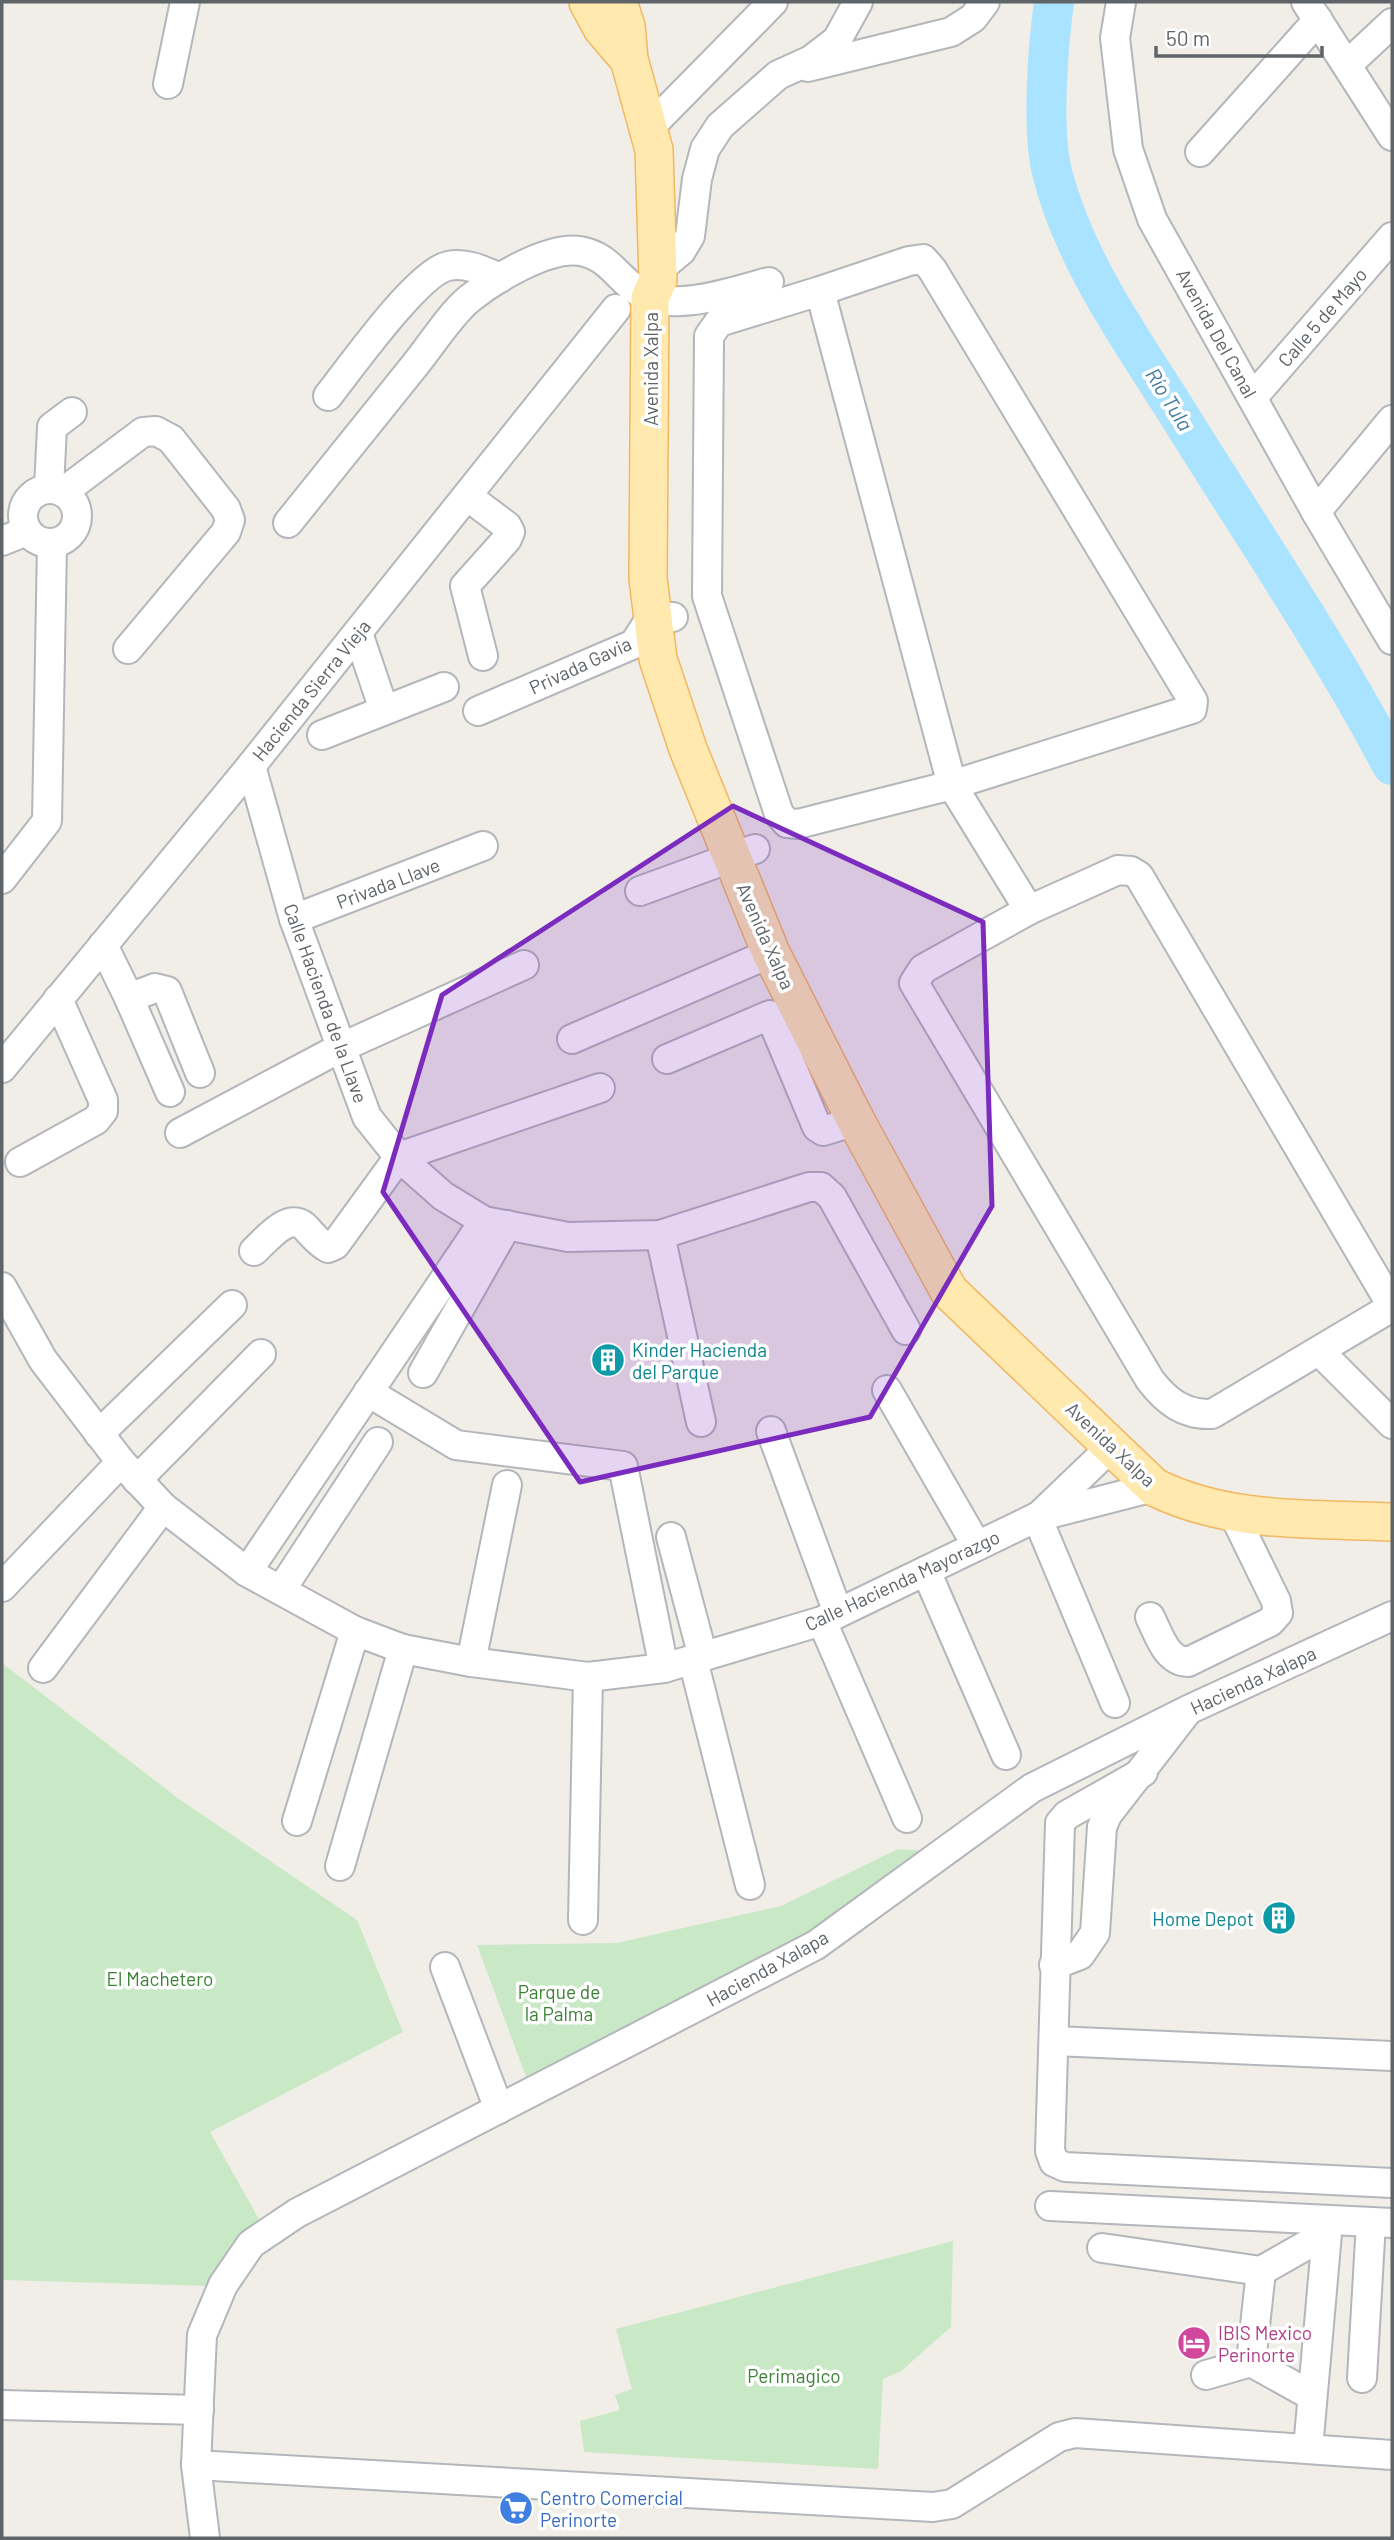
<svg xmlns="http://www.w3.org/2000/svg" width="1394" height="2540" font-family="Barlow,sans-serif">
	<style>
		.green { fill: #c9e8c5 }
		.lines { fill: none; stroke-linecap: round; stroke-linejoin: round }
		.river { stroke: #aae3ff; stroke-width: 40 }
		.minor-casing { stroke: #b3b6ba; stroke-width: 32 }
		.major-casing { stroke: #f1b861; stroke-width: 40 }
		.minor { stroke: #fff; stroke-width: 28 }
		.major { stroke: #ffe9af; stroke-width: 37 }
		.marked { fill: #7b2cbf; fill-opacity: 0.2; stroke: #7b2cbf; stroke-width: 5; stroke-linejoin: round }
		.labels { text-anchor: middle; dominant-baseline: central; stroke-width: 7; stroke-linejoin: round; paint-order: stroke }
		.street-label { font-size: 19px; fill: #5f6468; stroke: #fff }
		.culture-label { font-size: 19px; fill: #0d838f; stroke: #fff; text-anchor: start }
		.park-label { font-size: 19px; fill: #3a8234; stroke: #fff }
		.hotel-label { font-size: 19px; fill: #b23c85; stroke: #fff; text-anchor: start }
		.shop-label { font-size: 19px; fill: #366cbe; stroke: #fff; text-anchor: start }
		.water-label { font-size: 21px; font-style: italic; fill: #3f7aa0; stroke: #fff }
	</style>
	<rect width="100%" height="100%" fill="#f1eee8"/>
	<g class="green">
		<path d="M2 1663 179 1799 357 1920 403 2032 210 2132 265 2230 210 2286 2 2280Z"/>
		<path d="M898 1849 930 1851 796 1943 528 2082 477 1945 617 1943 781 1906Z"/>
		<path d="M953 2241 951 2327 901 2371 883 2379 878 2469 584 2452 580 2421 620 2410 615 2395 632 2389 616 2329Z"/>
	</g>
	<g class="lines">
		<path class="river" d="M1054 2C1048 46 1041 134 1053 176 1075 259 1126 332 1172 404 1246 524 1326 640 1392 765"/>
		<g class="minor-casing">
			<g id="minor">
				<path d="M1121 2 1115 38 1128 149 1152 219 1316 512 1392 640"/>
				<path d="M1306 2 1392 136"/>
				<path d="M1347 65 1392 23"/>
				<path d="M808 67 951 32 973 18 985 2"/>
				<path d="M168 84 185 2"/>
				<path d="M648 129 773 2"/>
				<path d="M1200 152 1318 20"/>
				<path d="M658 270 681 251 690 236 697 179 705 149 720 126 778 75 811 60 837 40 858 2"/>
				<path d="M820 291 719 322 709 336 707 596 779 814 787 823 798 824 952 785 1192 709 1193 701 932 269 923 259 909 261 820 291 952 785 1029 910 1118 870 1131 871 1139 876 1392 1306"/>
				<path d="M328 396C351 367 417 273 448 266 467 262 484 271 500 278"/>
				<path d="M1253 397 1392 237"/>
				<path d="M49 488 52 427 72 412"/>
				<circle cx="50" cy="516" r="27"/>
				<path d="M63 492 143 432 156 431 171 439 226 509 230 520 226 532 128 649"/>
				<path d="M467 496 507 526 510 532 507 539 465 586 483 656"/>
				<path d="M1316 512 1392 420"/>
				<path d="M288 523C331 470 373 417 415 365 432 344 449 316 469 299 494 279 548 246 580 251 609 256 617 278 639 292 672 314 734 291 769 282"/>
				<path d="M2 541 27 531"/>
				<path d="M358 633 384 710"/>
				<path d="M478 711 634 644 652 616 673 617"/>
				<path d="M322 735 444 687"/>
				<path d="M251 766 294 919 367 1117 399 1157 443 1196 484 1221 568 1237 660 1235 809 1187H821L832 1197 906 1330"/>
				<path d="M2 879 47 821 52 544"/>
				<path d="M640 891 755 849"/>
				<path d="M1029 910 923 969 914 983 1150 1380C1167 1402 1184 1415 1212 1414L1392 1307"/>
				<path d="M294 919 483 846"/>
				<path d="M103 945 129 998"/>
				<path d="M572 1039 771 953"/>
				<path d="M667 1059 770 1015 817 1127 823 1131 856 1121"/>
				<path d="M2 1068 251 766 616 309"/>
				<path d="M170 1092 129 998 155 988 167 991 200 1073"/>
				<path d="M180 1133 340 1048 524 965"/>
				<path d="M20 1162 96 1120 103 1111V1100L58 999"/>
				<path d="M660 1235 701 1422"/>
				<path d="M254 1251C266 1240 288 1212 304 1226 312 1234 318 1243 328 1248L335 1245 399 1157 600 1088"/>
				<path d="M2 1287 43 1360 121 1462 163 1507 247 1572 355 1631 403 1649 471 1662 588 1677 664 1668 822 1621 1037 1517 1154 1487"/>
				<path d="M1319 1351 1392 1424"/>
				<path d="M423 1373 507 1225"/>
				<path d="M887 1390 977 1546"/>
				<path d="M368 1392 456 1445 623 1466 664 1668"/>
				<path d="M771 1431 838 1613"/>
				<path d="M99 1434 232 1305"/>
				<path d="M137 1480 261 1354"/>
				<path d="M1039 1516 1110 1448"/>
				<path d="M1037 1517 1115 1703"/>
				<path d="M671 1537 703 1657"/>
				<path d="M926 1571 1006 1755"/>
				<path d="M247 1572 484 1221"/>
				<path d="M2 1587 121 1462"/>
				<path d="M281 1590 378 1442"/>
				<path d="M1150 1617C1159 1635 1166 1661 1188 1662L1270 1622 1278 1613 1276 1601 1234 1515"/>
				<path d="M822 1621 907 1818"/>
				<path d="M693 1660 750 1885"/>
				<path d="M471 1662 507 1485"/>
				<path d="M43 1668 163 1507"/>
				<path d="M1143 1772 1067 1815 1060 1823 1050 2151 1054 2162 1065 2167 1392 2183"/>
				<path d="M297 1821 355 1631"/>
				<path d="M340 1866 403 1649"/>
				<path d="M583 1920 588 1677"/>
				<path d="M1054 1965 1080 1955 1095 1933 1102 1827 1107 1815 1186 1713"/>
				<path d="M445 1967 499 2109"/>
				<path d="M1055 2041 1392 2056"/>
				<path d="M1050 2206 1392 2223"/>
				<path d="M1102 2248 1261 2271 1326 2234"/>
				<path d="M1251 2362 1261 2271"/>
				<path d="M1206 2375 1251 2362 1312 2396"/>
				<path d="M1362 2378 1371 2222"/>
				<path d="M2 2405 199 2410"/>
				<path d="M1308 2449 1328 2222"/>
				<path d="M196 2465 933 2507 952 2504 1059 2437 1075 2433 1392 2455"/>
				<path d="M205 2538 196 2465 202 2335 223 2285 251 2244 297 2213 816 1945 1032 1788 1188 1710 1392 1616"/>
			</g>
		</g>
		<g class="major-casing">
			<g id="major">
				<path d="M588 2 602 28 625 55"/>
				<path d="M618 2 626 26 629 59 654 150 658 280 650 298 648 578 658 659 688 749 771 953 856 1121 949 1291 1154 1487C1229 1524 1310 1518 1392 1522"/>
			</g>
		</g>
		<use href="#minor" class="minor"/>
		<use href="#major" class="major"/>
	</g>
	<path class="marked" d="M733 806 983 922 992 1206 870 1417 580 1482 383 1192 442 995Z"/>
	<defs>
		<g id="building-disc" transform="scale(1.75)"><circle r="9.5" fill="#0f9aa8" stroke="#fff"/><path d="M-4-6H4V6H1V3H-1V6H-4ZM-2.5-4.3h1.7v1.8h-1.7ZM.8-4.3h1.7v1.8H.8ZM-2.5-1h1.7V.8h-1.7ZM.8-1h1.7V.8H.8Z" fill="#fff"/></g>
		<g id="hotel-disc" transform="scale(1.75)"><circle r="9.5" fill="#d1479c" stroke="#fff"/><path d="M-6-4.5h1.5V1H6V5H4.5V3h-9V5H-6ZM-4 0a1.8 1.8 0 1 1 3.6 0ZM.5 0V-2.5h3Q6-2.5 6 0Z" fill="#fff"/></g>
		<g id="supermarket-disc" transform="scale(1.75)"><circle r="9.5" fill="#3f7fe0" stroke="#fff"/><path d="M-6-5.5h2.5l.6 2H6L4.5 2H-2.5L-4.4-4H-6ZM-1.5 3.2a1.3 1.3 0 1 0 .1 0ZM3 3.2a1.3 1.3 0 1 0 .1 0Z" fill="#fff"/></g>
	</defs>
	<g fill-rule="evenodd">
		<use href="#building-disc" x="608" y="1360"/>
		<use href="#building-disc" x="1279" y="1918"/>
		<use href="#hotel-disc" x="1194" y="2343"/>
		<use href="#supermarket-disc" x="516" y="2508"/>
	</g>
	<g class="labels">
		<g class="street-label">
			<text transform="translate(1322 317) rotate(-49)">Calle 5 de Mayo</text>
			<text transform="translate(1217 333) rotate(61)">Avenida Del Canal</text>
			<text transform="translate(650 369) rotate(-90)">Avenida Xalpa</text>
			<text transform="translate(580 665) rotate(-25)">Privada Gavia</text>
			<text transform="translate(311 690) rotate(-51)">Hacienda Sierra Vieja</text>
			<text transform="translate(388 883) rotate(-21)">Privada Llave</text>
			<text transform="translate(766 936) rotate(66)">Avenida Xalpa</text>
			<text transform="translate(326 1003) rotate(70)">Calle Hacienda de la Llave</text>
			<text transform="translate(1111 1444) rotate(43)">Avenida Xalpa</text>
			<text transform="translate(902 1580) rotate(-25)">Calle Hacienda Mayorazgo</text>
			<text transform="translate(1253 1680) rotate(-25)">Hacienda Xalapa</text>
			<text transform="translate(767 1968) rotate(-29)">Hacienda Xalapa</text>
		</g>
		<g class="culture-label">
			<text x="632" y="1349">Kinder Hacienda<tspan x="632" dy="22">del Parque</tspan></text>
			<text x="1254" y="1918" text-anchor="end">Home Depot</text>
		</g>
		<g class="park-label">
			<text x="160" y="1978">El Machetero</text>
			<text x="559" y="1991">Parque de<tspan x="559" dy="22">la Palma</tspan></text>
			<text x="794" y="2375">Perimagico</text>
		</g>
		<g class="hotel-label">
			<text x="1218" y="2332">IBIS Mexico<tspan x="1218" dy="22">Perinorte</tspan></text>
		</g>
		<g class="shop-label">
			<text x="540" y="2497">Centro Comercial<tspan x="540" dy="22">Perinorte</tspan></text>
		</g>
		<g class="water-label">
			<text transform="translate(1170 399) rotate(58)">Río Tula</text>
		</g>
	</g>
	<rect width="1394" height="2540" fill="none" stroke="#5f6468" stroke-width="7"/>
	<path d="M1156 46v10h166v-10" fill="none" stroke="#5f6468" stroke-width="3.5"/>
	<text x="1166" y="46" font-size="21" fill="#5f6468" stroke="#ffffff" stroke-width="5" paint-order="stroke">50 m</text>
</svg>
